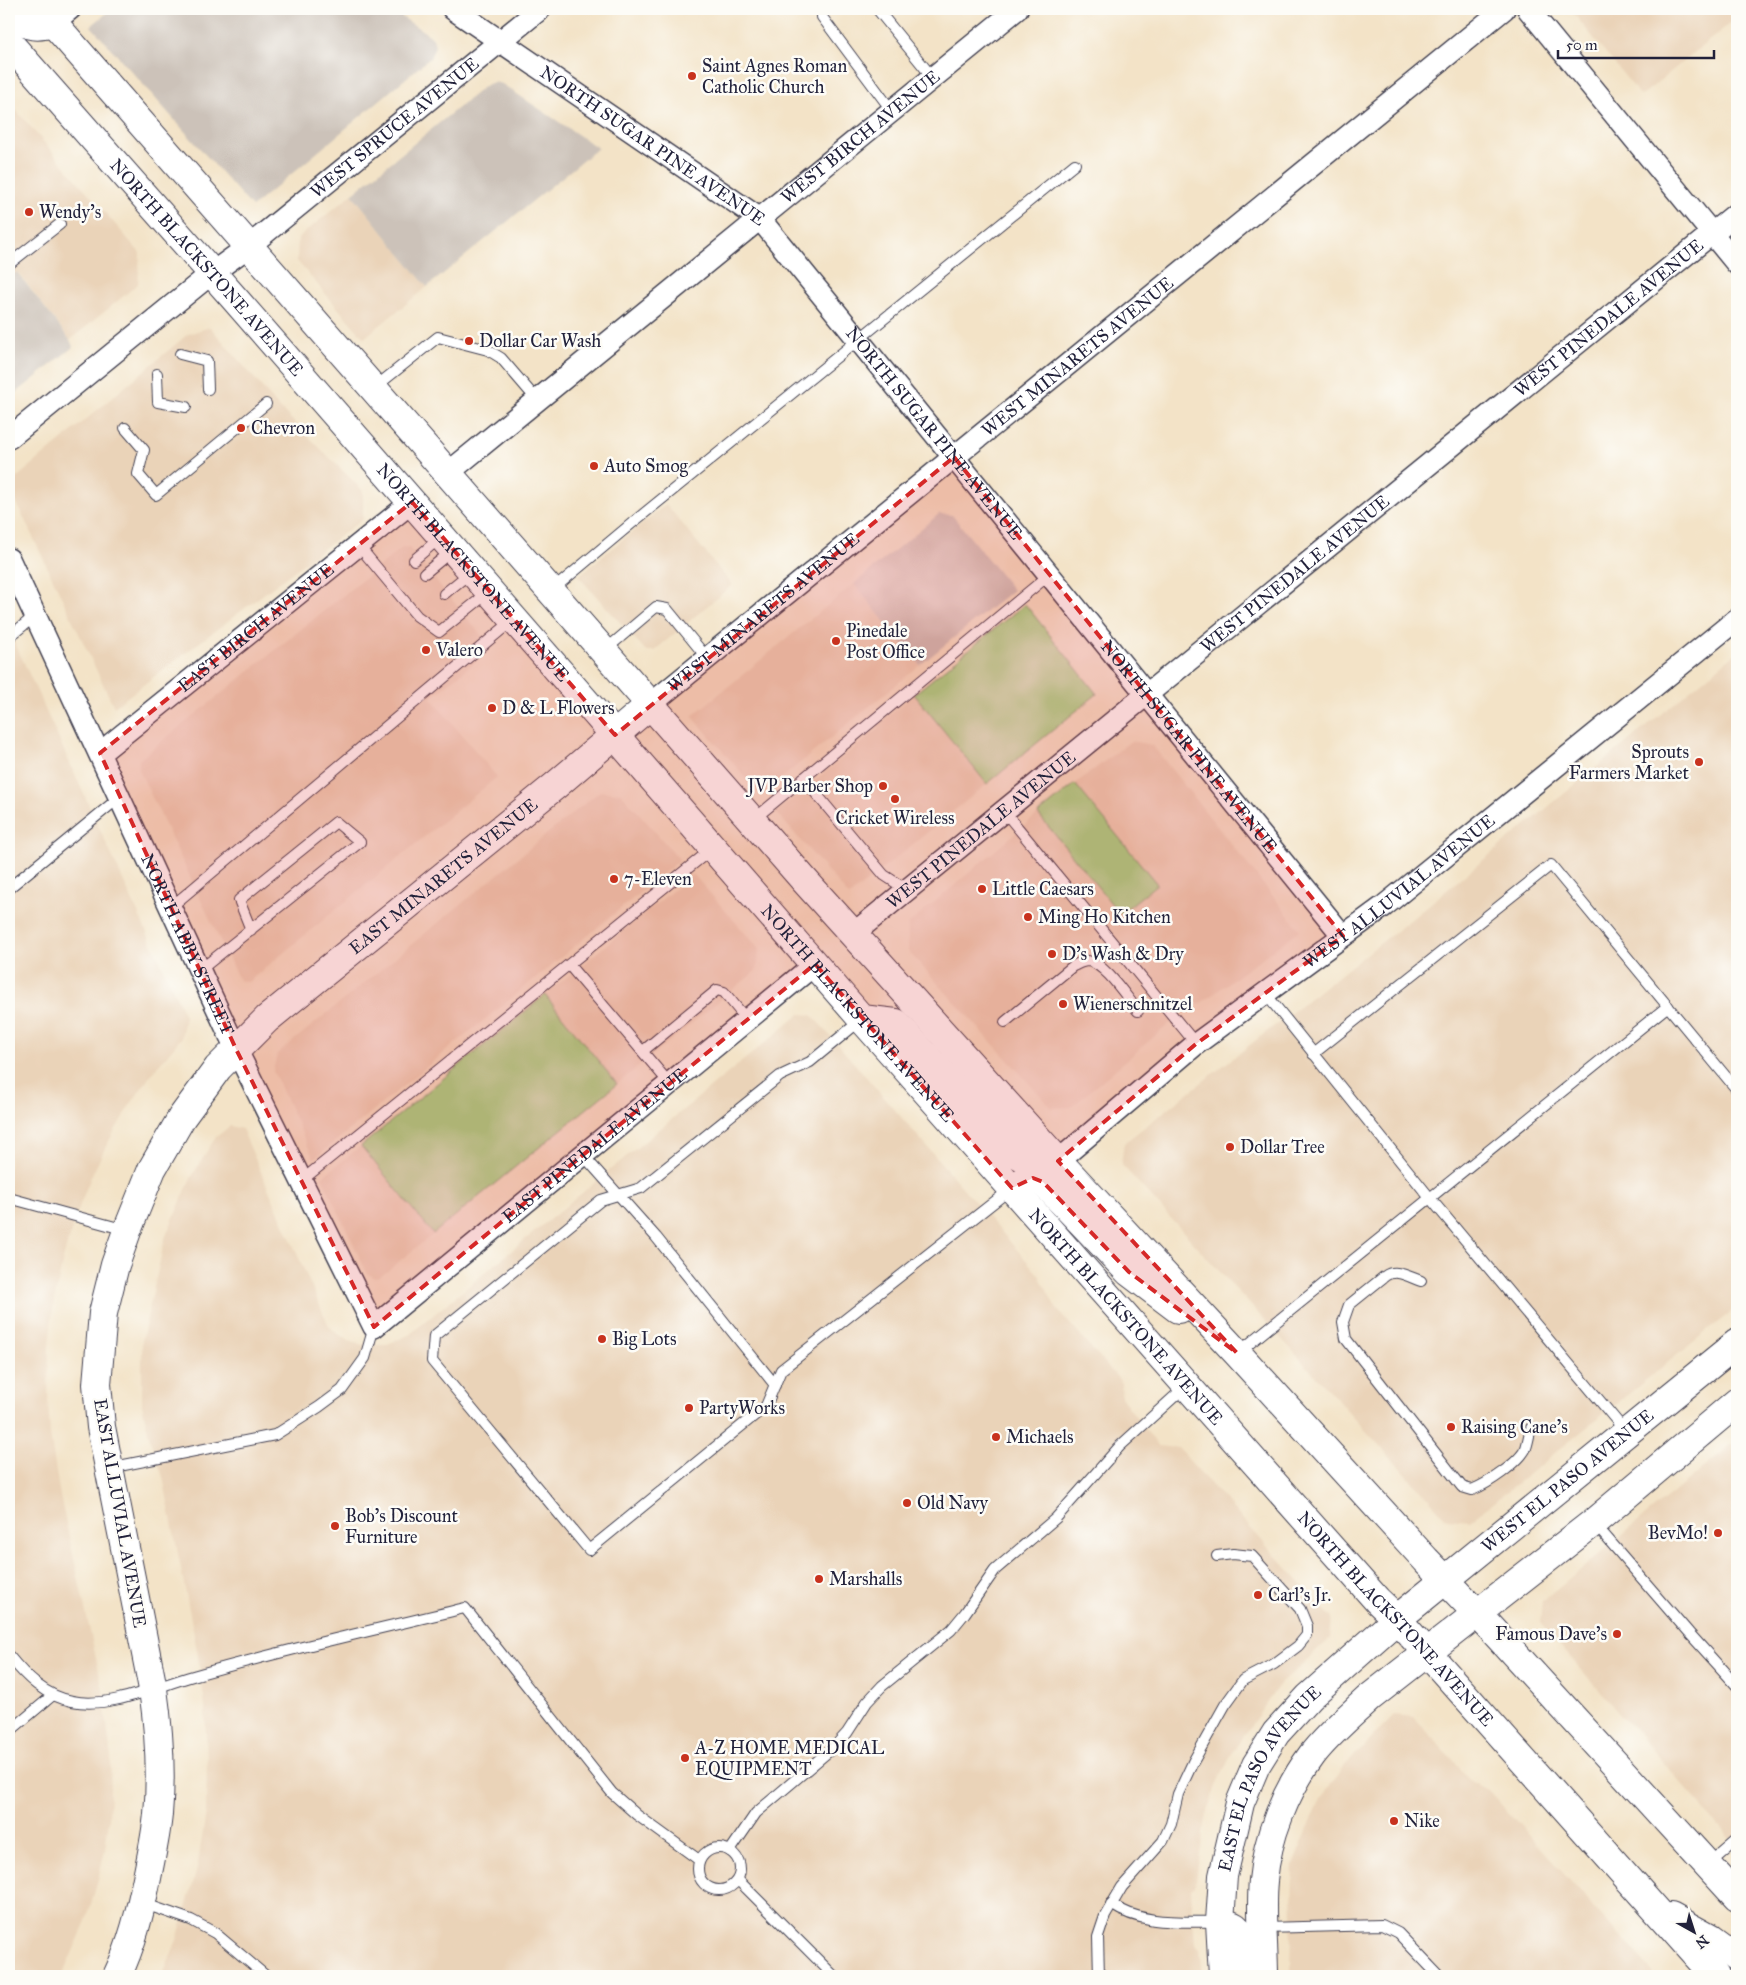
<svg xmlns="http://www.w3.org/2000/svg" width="1746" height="1985" font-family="'IM FELL Great Primer',serif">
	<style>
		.built { fill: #ead3b8 }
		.industrial { fill: #ccc2b9 }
		.green { fill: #a4d889; stroke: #637d62 }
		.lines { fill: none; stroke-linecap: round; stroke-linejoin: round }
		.lane-casing { stroke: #413f50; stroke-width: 12 }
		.street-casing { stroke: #413f50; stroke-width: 24 }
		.secondary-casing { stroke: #413f50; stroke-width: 30 }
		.primary-casing { stroke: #413f50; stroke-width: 30 }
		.lane { stroke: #fff; stroke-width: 10 }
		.street { stroke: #fff; stroke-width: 21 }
		.secondary { stroke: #fff; stroke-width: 28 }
		.primary { stroke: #fff; stroke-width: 28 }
		.marked { fill: #d62828; fill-opacity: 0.2; stroke: #d62828; stroke-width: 4; stroke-dasharray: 10 6; stroke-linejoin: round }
		.poi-dot { fill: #c8321e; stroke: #fdfcf7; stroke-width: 2 }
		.labels { text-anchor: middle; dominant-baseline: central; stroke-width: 5; stroke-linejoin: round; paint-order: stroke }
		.poi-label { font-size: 18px; fill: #22223b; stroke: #fdfcf7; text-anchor: start }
		.street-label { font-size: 18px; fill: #22223b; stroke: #fdfcf7 }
	</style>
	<rect width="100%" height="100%" fill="#fdfcf7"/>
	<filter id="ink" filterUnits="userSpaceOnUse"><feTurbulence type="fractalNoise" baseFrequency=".02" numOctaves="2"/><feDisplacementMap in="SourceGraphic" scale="10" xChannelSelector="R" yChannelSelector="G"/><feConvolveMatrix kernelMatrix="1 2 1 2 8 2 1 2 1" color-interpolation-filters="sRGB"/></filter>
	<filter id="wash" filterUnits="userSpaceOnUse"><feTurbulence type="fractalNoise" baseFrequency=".0096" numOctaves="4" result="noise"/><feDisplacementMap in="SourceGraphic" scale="20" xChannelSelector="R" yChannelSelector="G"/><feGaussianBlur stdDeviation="1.12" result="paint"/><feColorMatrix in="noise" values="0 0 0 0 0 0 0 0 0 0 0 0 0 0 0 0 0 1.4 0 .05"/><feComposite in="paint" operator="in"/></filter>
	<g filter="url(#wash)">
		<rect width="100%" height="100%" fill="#f3e3c7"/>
		<g class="built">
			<path d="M1570 9H1726L1734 20 1641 96Z"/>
			<path d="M9 102 140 253 138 284 70 340 18 272 9 279Z"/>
			<path d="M352 194 427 287 364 338 297 261 298 238Z"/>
			<path d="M210 327 279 407 363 491V519L114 707 10 489 14 480 188 334Z"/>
			<path d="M666 504 732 585 654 651H646L578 576Z"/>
			<path d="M403 547 409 548 492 648 431 698 497 777 248 982 239 980 139 770V760Z"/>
			<path d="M854 584 920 665 761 795 692 716Z"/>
			<path d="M9 630 185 1016 181 1038 150 1076 128 1108 106 1146 90 1179 77 1212 64 1255 54 1301 49 1345 48 1399 50 1435 60 1496 103 1690 111 1759 109 1819 105 1850 96 1887 85 1924 62 1976H9Z"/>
			<path d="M1737 652V1307L1470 1521 1447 1519 1121 1164 1124 1143 1409 921Z"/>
			<path d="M914 694 987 784 849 896 776 812 879 728 877 725Z"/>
			<path d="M1131 741 1152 745 1300 930 1204 1001 1175 1019 1071 1107 1052 1108 908 951V925L1038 814 1120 913 1157 884 1075 784Z"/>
			<path d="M600 791 621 793 680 860 314 1159 273 1071 277 1054Z"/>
			<path d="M693 874 759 949 757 970 617 1084 545 995Z"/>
			<path d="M800 1014 812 1015 1039 1275 1056 1308 1122 1383 1121 1397 1158 1446 1178 1448 1332 1618 1330 1639 1279 1685 1234 1750 1217 1783 1205 1819 1195 1886 1191 1889 1195 1944 1200 1948 1203 1976H162L177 1940 197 1869 206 1813 207 1763 205 1705 197 1650 163 1477 150 1440 142 1405V1341L165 1238 191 1178 215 1138 230 1126 242 1129 328 1324 334 1331 349 1341 361 1345H385L409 1335Z"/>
			<path d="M361 1146 433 1234 380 1277 375 1278 367 1273 322 1177Z"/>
			<path d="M1737 1440V1846L1540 1623 1542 1602Z"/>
			<path d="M1394 1715 1414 1717 1471 1781 1488 1790 1656 1976H1291L1293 1865 1320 1800 1346 1764Z"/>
		</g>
		<g class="industrial">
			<path d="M112 9H390L429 35 433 39 435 46 430 58 252 207 91 26Z"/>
			<path d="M494 82 502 84 598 148 427 287 352 194 486 85Z"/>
			<path d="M17 272 70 340 73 347 9 399V279Z"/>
			<path d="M939 514 952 515 1013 590 920 665 854 584Z"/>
		</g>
		<g class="green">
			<path d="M1025 604 1097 694 987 784 914 694Z"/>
			<path d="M1075 784 1157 884 1120 914 1038 814Z"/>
			<path d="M545 995 617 1084 433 1234 361 1146Z"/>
		</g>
	</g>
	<g filter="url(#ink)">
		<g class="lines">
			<g class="lane-casing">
				<g id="lane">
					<path d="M822 9V17L892 111"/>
					<path d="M877 9 933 78"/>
					<path d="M9 264 60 224"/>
					<path d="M180 354 207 361 208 389"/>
					<path d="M157 374 158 402 186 407"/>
					<path d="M374 388 438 337 488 350 501 358 537 400"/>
					<path d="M125 428 144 450 138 474 156 495 266 404"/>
					<path d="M358 545 417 616 439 632 489 592"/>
					<path d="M414 560 441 537"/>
					<path d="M425 573 453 550"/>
					<path d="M551 591 631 524 1075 164"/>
					<path d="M444 594 471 572"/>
					<path d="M9 637 36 615"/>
					<path d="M604 651 656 607 667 609 707 658"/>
					<path d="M803 778 884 875 907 890"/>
					<path d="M1004 811 1196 1044"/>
					<path d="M753 820 1049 575"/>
					<path d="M9 888 120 797"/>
					<path d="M171 907 513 620"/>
					<path d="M569 965 670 1084"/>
					<path d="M200 970 360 842 336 822 239 900 251 930"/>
					<path d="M1265 993 1430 1198 1626 1432"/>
					<path d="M861 1020 810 1062 780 1076 641 1188 601 1200 434 1336 432 1361 589 1550 766 1406 781 1370 1012 1188"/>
					<path d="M1005 1022 1073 966C1078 964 1082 961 1088 961 1105 963 1127 998 1138 1011"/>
					<path d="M643 1051 717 990 724 992 747 1020"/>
					<path d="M1313 1054 1551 865 1737 1090"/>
					<path d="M583 1155 656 1237 775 1385"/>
					<path d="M301 1181 713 848"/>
					<path d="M9 1198 126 1230"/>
					<path d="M1421 1281C1409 1277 1396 1268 1385 1276L1349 1305 1343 1322 1346 1339 1462 1487 1472 1490C1487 1484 1519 1463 1526 1448 1528 1442 1529 1435 1531 1428"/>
					<path d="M1239 1352 1668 1006"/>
					<path d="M109 1468 275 1435 319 1407 342 1390 365 1358 374 1327"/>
					<path d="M1594 1523 1689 1633 1737 1686"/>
					<path d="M9 1656C26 1677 45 1696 72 1701 111 1709 157 1686 193 1676 283 1650 375 1630 465 1608L612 1793 637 1815 699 1860"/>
					<path d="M9 1732 53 1695"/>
					<circle cx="719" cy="1869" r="21"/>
					<path d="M730 1851 756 1813 835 1746 847 1733 867 1702 882 1686 951 1630 965 1613 995 1570 1056 1518 1120 1446 1186 1386"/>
					<path d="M1708 1864 1737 1839"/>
					<path d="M738 1880 834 1976"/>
					<path d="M142 1903 191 1920 215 1933 266 1976"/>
					<path d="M1111 1904C1143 1926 1182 1921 1219 1922"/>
					<path d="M1264 1928 1382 1925 1398 1933 1439 1976"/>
					<path d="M1099 1976 1098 1937 1105 1916 1122 1887 1163 1841 1171 1824 1178 1794 1193 1762 1225 1705 1243 1680 1274 1664 1298 1646 1307 1635V1626L1300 1609 1252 1556 1233 1554 1217 1556"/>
				</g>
			</g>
			<g class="street-casing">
				<g id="street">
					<path id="s1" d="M453 9 760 219 1343 936"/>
					<path d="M1528 9 1737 264"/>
					<path d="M53 23 70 9"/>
					<path id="s2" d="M9 438 212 273 249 246 540 9"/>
					<path id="s3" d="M448 473 1017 9"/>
					<path id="s4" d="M9 559 236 1049 374 1327 815 964"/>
					<path id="s5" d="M651 704 1504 9"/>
					<path id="s6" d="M100 753 412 502"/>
					<path id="s7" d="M853 934 1737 213"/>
					<path id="s8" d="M1058 1161 1196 1044 1384 906 1737 619"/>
				</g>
			</g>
			<g class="secondary-casing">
				<g id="secondary">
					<path d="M1220 1922C1225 1923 1230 1924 1235 1927 1247 1936 1244 1963 1244 1976"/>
					<path id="s9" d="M117 1976C132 1945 140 1912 147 1878 151 1857 156 1836 158 1814 162 1772 159 1731 153 1689L101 1427 97 1384 103 1313 115 1265 127 1231 152 1169 182 1117 218 1068 267 1019 556 785 651 704"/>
					<path id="s10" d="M1223 1976 1220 1922 1223 1876 1240 1803 1256 1765 1276 1733 1309 1697 1397 1619 1737 1343"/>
					<path d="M1264 1976C1264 1945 1260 1912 1263 1881 1267 1837 1286 1790 1312 1755 1328 1734 1350 1716 1369 1698L1594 1522 1737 1402"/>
				</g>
			</g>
			<g class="primary-casing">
				<g id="primary">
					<path d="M41 9 805 881 1058 1161 1237 1353 1426 1560 1478 1614 1737 1897"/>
					<path d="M9 11C22 25 34 29 53 23"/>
					<path id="s11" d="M9 43 234 298 862 1019 1377 1600 1397 1619 1715 1976"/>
					<path d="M862 1019 896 1023 1012 1150C1027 1162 1038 1165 1058 1161"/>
					<path d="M1012 1188C1024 1180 1030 1177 1043 1182L1129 1272 1178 1309"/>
					<path d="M1671 1917 1711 1939 1737 1958"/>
				</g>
			</g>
			<use href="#lane" class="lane"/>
			<use href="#street" class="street"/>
			<use href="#secondary" class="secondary"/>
			<use href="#primary" class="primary"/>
		</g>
	</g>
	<path class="marked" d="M954 457 1343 936 1196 1044 1058 1161 1237 1353 1129 1272 1043 1182 1033 1178 1012 1188 815 964 374 1327 236 1049 100 753 412 502 615 735Z"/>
	<g class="poi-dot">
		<circle cx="692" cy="76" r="5"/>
		<circle cx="29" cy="212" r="5"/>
		<circle cx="469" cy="341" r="5"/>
		<circle cx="241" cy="428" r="5"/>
		<circle cx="594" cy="466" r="5"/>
		<circle cx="836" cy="641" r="5"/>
		<circle cx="426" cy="650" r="5"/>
		<circle cx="492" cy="708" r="5"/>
		<circle cx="1699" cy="762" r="5"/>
		<circle cx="883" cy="786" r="5"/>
		<circle cx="895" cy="799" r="5"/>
		<circle cx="614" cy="879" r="5"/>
		<circle cx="982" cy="889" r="5"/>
		<circle cx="1028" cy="917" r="5"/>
		<circle cx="1052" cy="954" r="5"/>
		<circle cx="1063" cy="1004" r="5"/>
		<circle cx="1230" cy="1147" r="5"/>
		<circle cx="602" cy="1339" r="5"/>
		<circle cx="689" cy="1408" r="5"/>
		<circle cx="1451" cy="1427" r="5"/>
		<circle cx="996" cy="1437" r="5"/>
		<circle cx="907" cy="1503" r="5"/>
		<circle cx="335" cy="1526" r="5"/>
		<circle cx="1718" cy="1533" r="5"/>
		<circle cx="819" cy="1579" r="5"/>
		<circle cx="1258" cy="1595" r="5"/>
		<circle cx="1617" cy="1634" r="5"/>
		<circle cx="685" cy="1758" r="5"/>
		<circle cx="1394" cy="1821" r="5"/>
	</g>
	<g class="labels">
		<g class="poi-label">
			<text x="702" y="66">Saint Agnes Roman<tspan x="702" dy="21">Catholic Church</tspan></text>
			<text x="39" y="212">Wendy's</text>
			<text x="479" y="341">Dollar Car Wash</text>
			<text x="251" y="428">Chevron</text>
			<text x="604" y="466">Auto Smog</text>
			<text x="846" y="631">Pinedale<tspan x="846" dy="21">Post Office</tspan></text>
			<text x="436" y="650">Valero</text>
			<text x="502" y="708">D &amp; L Flowers</text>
			<text x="1689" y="752" text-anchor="end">Sprouts<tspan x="1689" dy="21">Farmers Market</tspan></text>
			<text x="873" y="786" text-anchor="end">JVP Barber Shop</text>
			<text x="895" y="818" text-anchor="middle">Cricket Wireless</text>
			<text x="624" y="879">7-Eleven</text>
			<text x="992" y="889">Little Caesars</text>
			<text x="1038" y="917">Ming Ho Kitchen</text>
			<text x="1062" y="954">D's Wash &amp; Dry</text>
			<text x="1073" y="1004">Wienerschnitzel</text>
			<text x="1240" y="1147">Dollar Tree</text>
			<text x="612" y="1339">Big Lots</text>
			<text x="699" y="1408">PartyWorks</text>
			<text x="1461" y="1427">Raising Cane's</text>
			<text x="1006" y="1437">Michaels</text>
			<text x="917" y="1503">Old Navy</text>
			<text x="345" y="1516">Bob's Discount<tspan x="345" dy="21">Furniture</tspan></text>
			<text x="1708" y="1533" text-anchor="end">BevMo!</text>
			<text x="829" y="1579">Marshalls</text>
			<text x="1268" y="1595">Carl's Jr.</text>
			<text x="1607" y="1634" text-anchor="end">Famous Dave's</text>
			<text x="695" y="1748">A-Z HOME MEDICAL<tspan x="695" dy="21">EQUIPMENT</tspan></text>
			<text x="1404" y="1821">Nike</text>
		</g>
		<g class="street-label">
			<text stroke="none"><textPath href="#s2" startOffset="495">WEST SPRUCE AVENUE</textPath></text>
			<text stroke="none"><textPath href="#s3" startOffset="532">WEST BIRCH AVENUE</textPath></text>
			<text stroke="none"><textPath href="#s1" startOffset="242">NORTH SUGAR PINE AVENUE</textPath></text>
			<text stroke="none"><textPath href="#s11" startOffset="299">NORTH BLACKSTONE AVENUE</textPath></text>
			<text stroke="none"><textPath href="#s7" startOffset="975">WEST PINEDALE AVENUE</textPath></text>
			<text stroke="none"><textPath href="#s5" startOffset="550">WEST MINARETS AVENUE</textPath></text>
			<text stroke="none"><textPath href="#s1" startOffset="648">NORTH SUGAR PINE AVENUE</textPath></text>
			<text stroke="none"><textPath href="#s11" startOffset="704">NORTH BLACKSTONE AVENUE</textPath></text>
			<text stroke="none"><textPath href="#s7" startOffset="570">WEST PINEDALE AVENUE</textPath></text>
			<text stroke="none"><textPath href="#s5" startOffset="145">WEST MINARETS AVENUE</textPath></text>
			<text stroke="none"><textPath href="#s6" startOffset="200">EAST BIRCH AVENUE</textPath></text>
			<text stroke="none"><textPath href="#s1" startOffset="1052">NORTH SUGAR PINE AVENUE</textPath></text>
			<text stroke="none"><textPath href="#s7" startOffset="165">WEST PINEDALE AVENUE</textPath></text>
			<text stroke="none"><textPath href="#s9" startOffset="1244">EAST MINARETS AVENUE</textPath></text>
			<text stroke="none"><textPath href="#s8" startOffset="435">WEST ALLUVIAL AVENUE</textPath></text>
			<text stroke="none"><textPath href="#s4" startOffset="425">NORTH ABBY STREET</textPath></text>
			<text stroke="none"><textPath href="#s11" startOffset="1289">NORTH BLACKSTONE AVENUE</textPath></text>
			<text stroke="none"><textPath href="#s4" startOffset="1136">EAST PINEDALE AVENUE</textPath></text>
			<text stroke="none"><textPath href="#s11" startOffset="1694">NORTH BLACKSTONE AVENUE</textPath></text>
			<text stroke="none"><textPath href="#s10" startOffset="640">WEST EL PASO AVENUE</textPath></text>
			<text transform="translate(120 1513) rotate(80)">EAST ALLUVIAL AVENUE</text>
			<text stroke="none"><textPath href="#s11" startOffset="2099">NORTH BLACKSTONE AVENUE</textPath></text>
			<text stroke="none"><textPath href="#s10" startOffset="210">EAST EL PASO AVENUE</textPath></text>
		</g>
	</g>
	<rect width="1746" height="1985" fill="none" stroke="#fdfcf7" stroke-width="30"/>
	<g transform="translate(1694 1932) rotate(141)" stroke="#fdfcf7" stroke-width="4" paint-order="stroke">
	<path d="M0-4L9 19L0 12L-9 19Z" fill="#22223b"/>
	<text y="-8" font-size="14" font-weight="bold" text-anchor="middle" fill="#22223b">N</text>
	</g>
	<path d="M1558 50v8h156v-8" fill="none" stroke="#22223b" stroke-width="2.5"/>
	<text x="1566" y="50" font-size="15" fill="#22223b" stroke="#fdfcf7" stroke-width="4" paint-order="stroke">50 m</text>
</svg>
